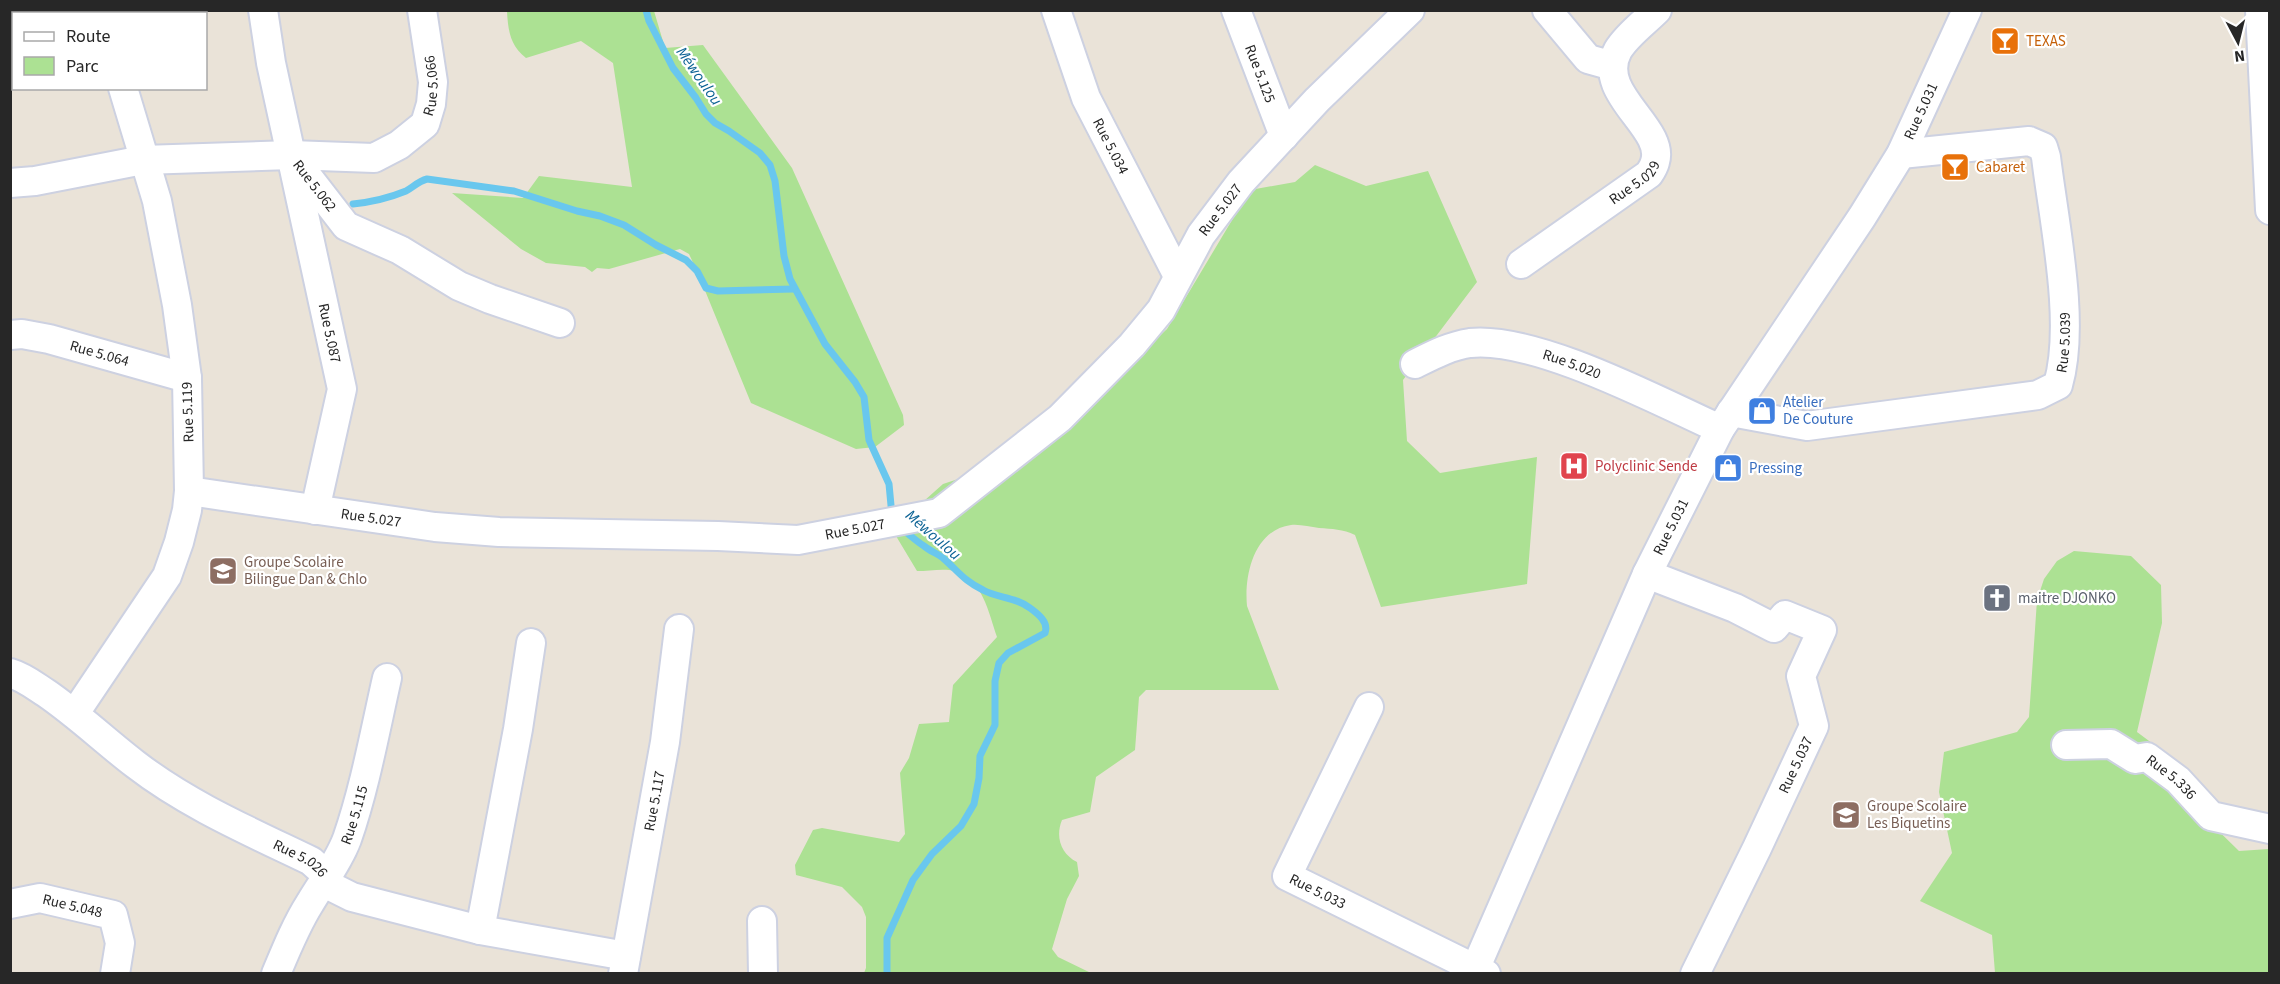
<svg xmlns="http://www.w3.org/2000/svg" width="2280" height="984" font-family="'Source Sans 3',sans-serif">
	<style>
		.green { fill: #ace193 }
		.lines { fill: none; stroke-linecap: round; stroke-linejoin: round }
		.stream { stroke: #69c7ee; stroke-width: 7 }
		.minor-casing { stroke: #cdd1e1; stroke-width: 32 }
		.minor { stroke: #fff; stroke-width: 28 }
		.labels { text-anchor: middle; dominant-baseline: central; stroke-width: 4.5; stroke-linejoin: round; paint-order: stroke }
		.food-label { font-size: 15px; fill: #c56008; stroke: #fff; text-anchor: start }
		.street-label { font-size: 15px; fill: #272727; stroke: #fff }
		.shop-label { font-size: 15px; fill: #366cbe; stroke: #fff; text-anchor: start }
		.health-label { font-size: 15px; fill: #be3a42; stroke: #fff; text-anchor: start }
		.education-label { font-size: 15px; fill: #785e54; stroke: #fff; text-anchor: start }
		.worship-label { font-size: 15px; fill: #5b616d; stroke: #fff; text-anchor: start }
		.water-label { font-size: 16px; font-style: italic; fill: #0d6395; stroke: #fff }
	</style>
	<rect width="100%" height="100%" fill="#eae3d8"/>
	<g class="green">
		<path d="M507 11H654L665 48 703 45 792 168 903 415 904 425 875 447 856 449 751 403 697 271 689 254 680 249 609 269 597 268 592 272 585 267 546 263 521 249 452 193 523 198 539 176 632 187 613 63 581 41 526 58C510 46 508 30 507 11Z"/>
		<path d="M1315 165 1366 186 1428 171 1477 282 1403 380 1407 441 1440 473 1537 457 1527 584 1381 607 1355 535C1343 529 1332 529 1319 528 1310 527 1300 524 1291 525 1254 530 1244 575 1247 606L1279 690H1146L1139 697 1135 750 1096 777 1090 812 1062 820C1055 837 1061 854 1077 862L1079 876 1067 899 1052 949 1058 957 1091 973H864L866 968V917L862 907 842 887 796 875 795 865 813 830 822 828 899 842 905 834 900 773 909 758 919 724 949 722 953 685 997 637C989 614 982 577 955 571 944 568 929 571 917 571L893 531 897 525 943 484 1036 453 1167 329 1250 190 1295 182Z"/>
		<path d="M2074 551 2131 556 2161 585 2162 623 2137 732 2176 761 2193 806 2239 851 2269 849V973H1995L1992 935 1920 901 1952 853 1939 792 1944 752 2017 732 2029 717 2037 600 2044 579 2057 561Z"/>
	</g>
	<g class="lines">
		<g class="stream">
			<path d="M646 10 649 21 673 68 696 98 706 114 715 123 729 131 760 153 770 165 775 181 784 256 790 279 825 344 855 382 864 397 869 440 889 484 892 516"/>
			<path d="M353 204C372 202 389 198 406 191 413 187 419 181 427 179L514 191 577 211 600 216 624 225 656 245 686 260 697 271 706 288 718 291 794 289"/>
			<path d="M887 974V938L913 880 932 854 961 826 974 804 979 778 980 756 995 725V681L999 663 1008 653 1045 633C1049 622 1038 614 1030 608 1016 597 997 598 983 590 964 581 958 571 943 558 938 554 930 551 924 546 916 541 910 535 902 529"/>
		</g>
		<g class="minor-casing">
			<g id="minor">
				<path d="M104 10 105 14"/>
				<path id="s1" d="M263 10 271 63 342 389 315 510"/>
				<path id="s2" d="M1056 10 1086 98 1178 276"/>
				<path id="s3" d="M1236 10 1284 136"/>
				<path d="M1547 10 1588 59 1613 66"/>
				<path d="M2260 10 2270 210"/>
				<path id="s4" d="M291 155 374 158 399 145 425 124 431 104 433 82 422 10"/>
				<path id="s5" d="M10 183 35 181 143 160 291 155 346 226 400 250 459 286 490 299 560 323"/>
				<path id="s6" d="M1521 264 1649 174C1651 171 1654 166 1655 162 1666 127 1594 94 1618 50 1627 35 1645 22 1657 10"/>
				<path id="s7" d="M10 335 22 334 49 339 187 378"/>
				<path id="s8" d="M1415 364C1433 355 1450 346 1470 343 1536 336 1658 401 1720 429"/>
				<path id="s9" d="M1731 412 1807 426 2038 395 2058 385C2076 323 2054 223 2046 157L2043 147 2029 141 1901 154"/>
				<path id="s10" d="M189 491 435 527 499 532 718 536 798 540 939 513 1060 418 1132 345 1161 310 1201 235 1241 182 1317 100 1410 10"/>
				<path d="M1647 574 1735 608 1774 628 1785 615 1822 630 1801 676 1814 726 1757 848 1695 974"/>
				<path id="s11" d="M10 673C24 677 35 686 46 693 78 715 105 741 135 764 188 805 251 832 311 861L321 870 334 888 352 897 480 930 626 956"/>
				<path id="s12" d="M1369 707 1287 876 1486 974"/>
				<path d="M75 713 167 576 179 542 187 510 189 491 187 378 177 305 157 201 123 88"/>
				<path id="s13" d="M2066 745 2111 744 2135 759 2147 757 2178 780 2211 816 2270 829"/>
				<path id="s14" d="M10 904 40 898 113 915 120 943 115 974"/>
				<path d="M762 921 763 974"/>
				<path d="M480 930 518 729 531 643"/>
				<path id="s15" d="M276 974C286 950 296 925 310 903 323 881 338 863 347 839 365 787 375 731 387 678"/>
				<path id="s16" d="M623 974 665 742 679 629"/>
				<path id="s17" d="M1473 974 1647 574 1720 429 1862 217 1901 154 1967 10"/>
			</g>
		</g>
		<use href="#minor" class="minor"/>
	</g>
	<defs>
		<g id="bar-square" transform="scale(1.5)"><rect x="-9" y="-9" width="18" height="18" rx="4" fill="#e8710a" stroke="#fff"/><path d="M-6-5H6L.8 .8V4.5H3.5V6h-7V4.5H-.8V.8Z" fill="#fff"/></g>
		<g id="shop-square" transform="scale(1.5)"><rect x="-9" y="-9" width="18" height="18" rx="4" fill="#3f7fe0" stroke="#fff"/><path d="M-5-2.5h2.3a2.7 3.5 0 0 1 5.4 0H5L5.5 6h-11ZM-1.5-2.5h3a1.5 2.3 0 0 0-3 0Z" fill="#fff"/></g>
		<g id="hospital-square" transform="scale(1.5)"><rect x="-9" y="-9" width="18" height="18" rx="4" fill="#e0444e" stroke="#fff"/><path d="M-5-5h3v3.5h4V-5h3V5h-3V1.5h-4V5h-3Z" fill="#fff"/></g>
		<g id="school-square" transform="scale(1.5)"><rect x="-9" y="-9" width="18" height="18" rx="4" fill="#8d6e63" stroke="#fff"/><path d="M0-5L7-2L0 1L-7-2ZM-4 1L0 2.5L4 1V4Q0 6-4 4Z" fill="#fff"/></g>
		<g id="church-square" transform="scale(1.5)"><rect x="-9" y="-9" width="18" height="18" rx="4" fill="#6b7280" stroke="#fff"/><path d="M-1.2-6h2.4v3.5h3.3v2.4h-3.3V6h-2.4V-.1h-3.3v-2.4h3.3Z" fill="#fff"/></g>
	</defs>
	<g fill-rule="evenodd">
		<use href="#bar-square" x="2005" y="41"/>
		<use href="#bar-square" x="1955" y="167"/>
		<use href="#shop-square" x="1762" y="411"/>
		<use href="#hospital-square" x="1574" y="466"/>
		<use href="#shop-square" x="1728" y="468"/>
		<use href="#school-square" x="223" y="571"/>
		<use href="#church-square" x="1997" y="598"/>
		<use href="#school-square" x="1846" y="815"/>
	</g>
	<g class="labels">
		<g class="food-label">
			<text x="2026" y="41">TEXAS</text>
			<text x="1976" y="167">Cabaret</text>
		</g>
		<g class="street-label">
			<text stroke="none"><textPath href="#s3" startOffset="68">Rue 5.125</textPath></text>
			<text stroke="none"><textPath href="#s4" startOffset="184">Rue 5.066</textPath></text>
			<text stroke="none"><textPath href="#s17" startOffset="975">Rue 5.031</textPath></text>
			<text stroke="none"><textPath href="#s2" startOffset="147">Rue 5.034</textPath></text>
			<text stroke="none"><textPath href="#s6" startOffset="140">Rue 5.029</textPath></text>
			<text stroke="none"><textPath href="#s5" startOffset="322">Rue 5.062</textPath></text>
			<text stroke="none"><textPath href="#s10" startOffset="1174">Rue 5.027</textPath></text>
			<text stroke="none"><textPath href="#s1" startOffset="330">Rue 5.087</textPath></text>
			<text stroke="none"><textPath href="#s9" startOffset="376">Rue 5.039</textPath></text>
			<text stroke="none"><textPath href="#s7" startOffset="92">Rue 5.064</textPath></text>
			<text stroke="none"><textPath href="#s8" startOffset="164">Rue 5.020</textPath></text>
			<text transform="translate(188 412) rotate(-92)">Rue 5.119</text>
			<text stroke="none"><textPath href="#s10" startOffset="184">Rue 5.027</textPath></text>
			<text stroke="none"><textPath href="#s17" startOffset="489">Rue 5.031</textPath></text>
			<text stroke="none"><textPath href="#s10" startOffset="670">Rue 5.027</textPath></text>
			<text transform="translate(1796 765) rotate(-65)">Rue 5.037</text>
			<text stroke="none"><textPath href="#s13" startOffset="117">Rue 5.336</textPath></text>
			<text stroke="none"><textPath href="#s16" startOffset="176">Rue 5.117</textPath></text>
			<text stroke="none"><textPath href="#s15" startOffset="178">Rue 5.115</textPath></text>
			<text stroke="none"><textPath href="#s11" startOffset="346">Rue 5.026</textPath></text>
			<text stroke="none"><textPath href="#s12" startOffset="222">Rue 5.033</textPath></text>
			<text stroke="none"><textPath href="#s14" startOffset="64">Rue 5.048</textPath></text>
		</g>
		<g class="shop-label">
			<text x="1783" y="402">Atelier<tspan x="1783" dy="17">De Couture</tspan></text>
			<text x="1749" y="468">Pressing</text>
		</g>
		<g class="health-label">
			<text x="1595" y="466">Polyclinic Sende</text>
		</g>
		<g class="education-label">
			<text x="244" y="562">Groupe Scolaire<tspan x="244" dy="17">Bilingue Dan &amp; Chlo</tspan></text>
			<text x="1867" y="806">Groupe Scolaire<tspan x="1867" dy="17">Les Biquetins</tspan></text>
		</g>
		<g class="worship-label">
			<text x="2018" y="598">maitre DJONKO</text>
		</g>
		<g class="water-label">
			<text transform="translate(699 76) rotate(55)">Méwoulou</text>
			<text transform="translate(933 535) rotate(41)">Méwoulou</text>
		</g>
	</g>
	<rect width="2280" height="984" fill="none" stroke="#272727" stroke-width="24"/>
	<rect x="12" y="12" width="195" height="78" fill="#ffffff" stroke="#a9a9a9" stroke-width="1.5"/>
	<rect x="24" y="32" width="30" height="9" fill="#ffffff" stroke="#a9a9a9" stroke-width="1.5"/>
	<text x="66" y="42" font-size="18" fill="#272727">Route</text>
	<rect x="24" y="57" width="30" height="18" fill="#ace193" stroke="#a9a9a9" stroke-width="1.5"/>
	<text x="66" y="72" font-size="18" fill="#272727">Parc</text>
	<g transform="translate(2238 42) rotate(173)" stroke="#ffffff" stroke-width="4.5" paint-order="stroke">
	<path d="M0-4.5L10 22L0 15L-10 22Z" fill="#272727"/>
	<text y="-9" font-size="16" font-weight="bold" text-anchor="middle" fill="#272727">N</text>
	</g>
</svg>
